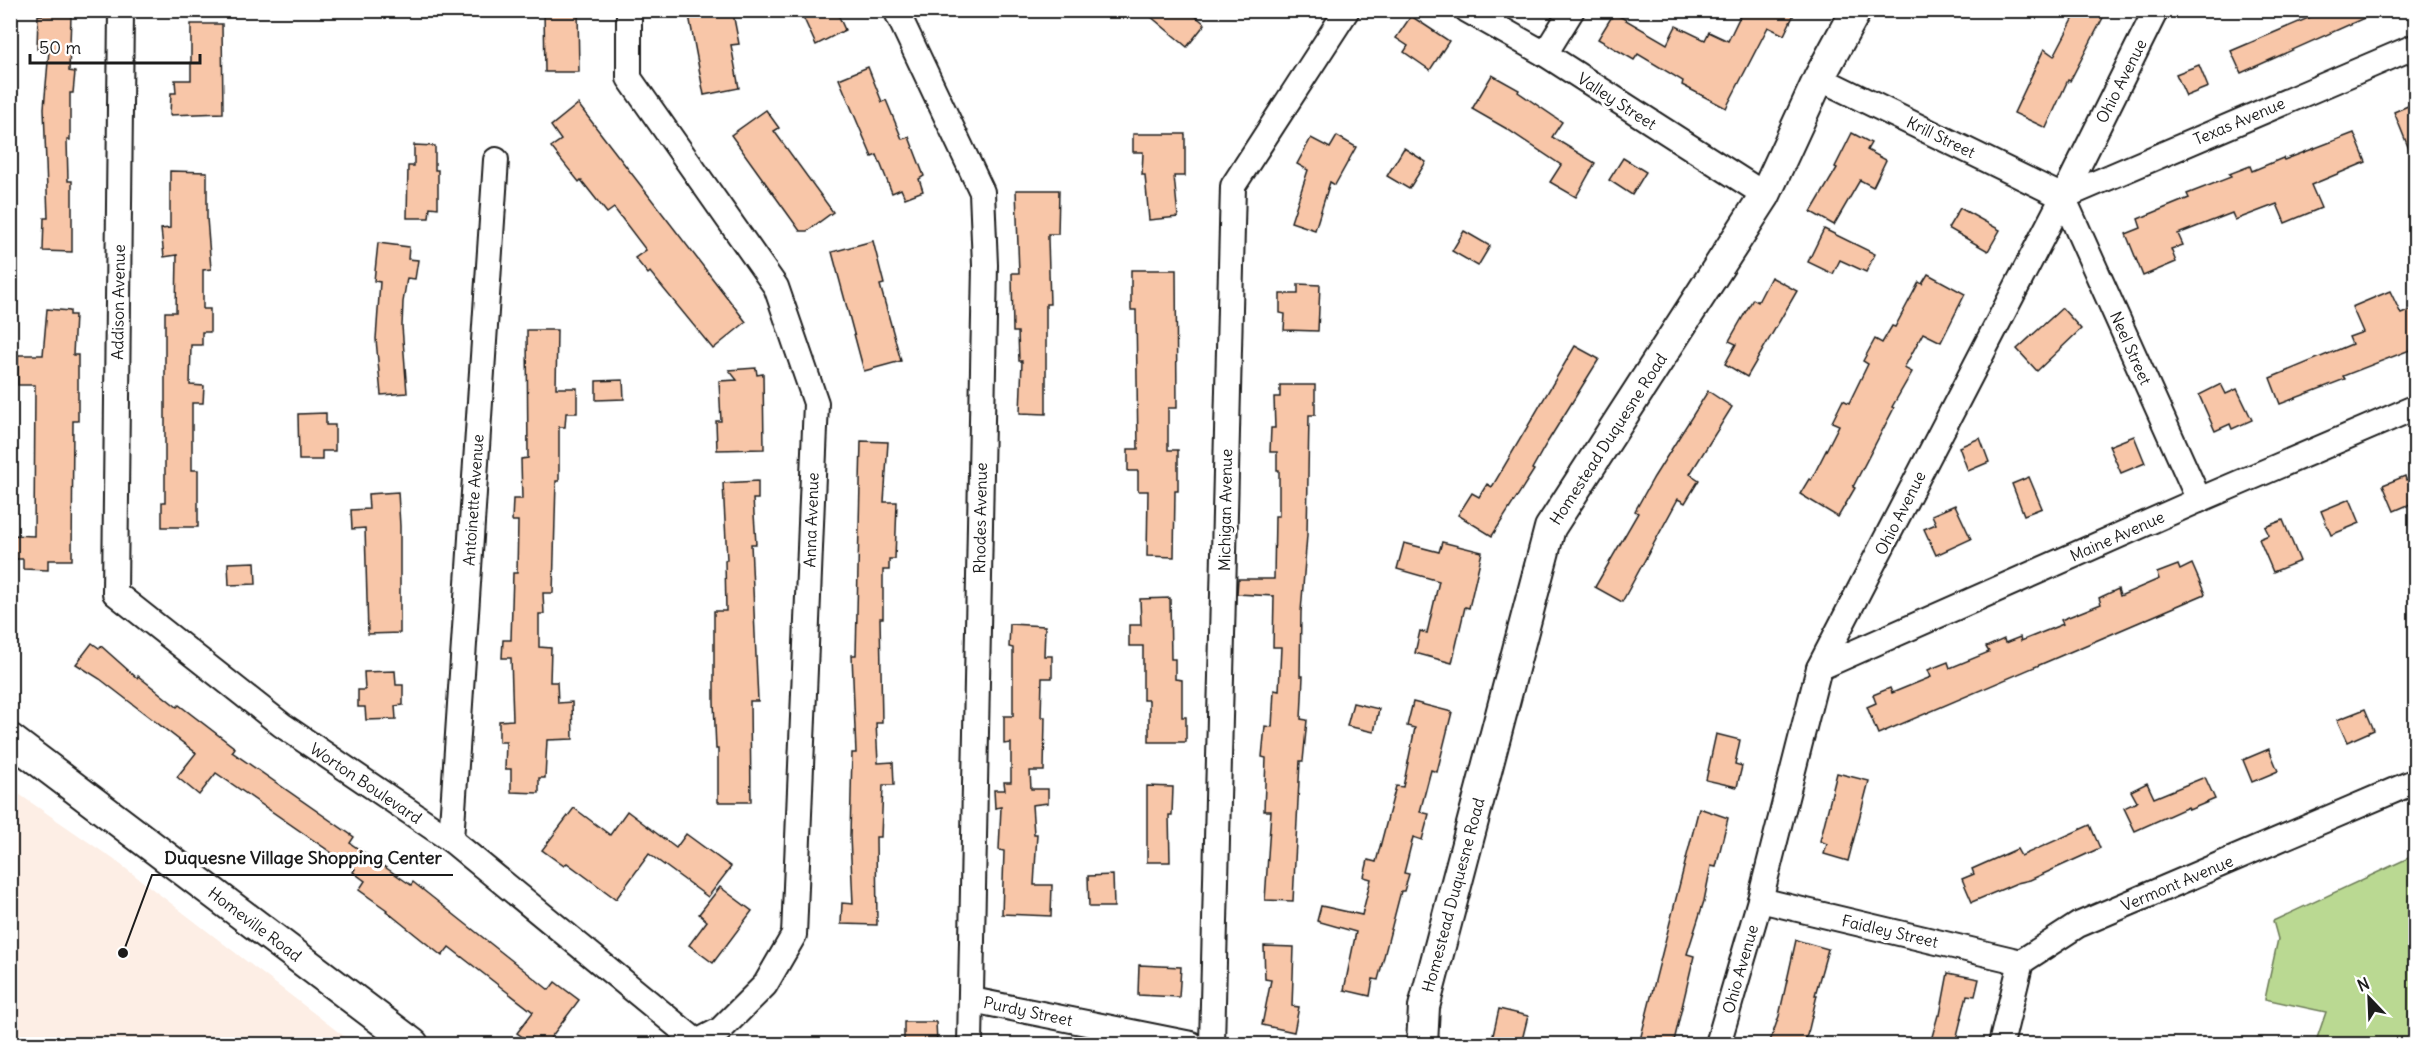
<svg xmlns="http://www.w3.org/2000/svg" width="2426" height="1055" font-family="Delius,sans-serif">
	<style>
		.built { fill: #fdeee5 }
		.green { fill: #bad992; stroke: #6b7a57; stroke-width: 1.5 }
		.building { fill: #f8c6a8; stroke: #1c1c1c; stroke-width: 1.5 }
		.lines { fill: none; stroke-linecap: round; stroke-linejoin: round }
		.minor-casing { stroke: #1c1c1c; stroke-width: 28 }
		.tertiary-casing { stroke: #1c1c1c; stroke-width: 34 }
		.minor { stroke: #fff; stroke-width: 24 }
		.tertiary { stroke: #fff; stroke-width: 30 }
		.labels { text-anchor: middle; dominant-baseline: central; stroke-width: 6; stroke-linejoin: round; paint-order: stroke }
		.street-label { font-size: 16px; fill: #1c1c1c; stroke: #fff }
		.leader { fill: none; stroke: #1c1c1c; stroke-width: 2 }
		.callout-dot { fill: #1c1c1c; stroke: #fff; stroke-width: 2 }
		.callout-label { font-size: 18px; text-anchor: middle; font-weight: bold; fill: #1c1c1c; stroke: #fff; stroke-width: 6; stroke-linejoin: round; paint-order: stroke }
	</style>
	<rect width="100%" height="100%" fill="#fff"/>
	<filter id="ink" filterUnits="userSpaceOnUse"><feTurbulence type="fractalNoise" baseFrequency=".0167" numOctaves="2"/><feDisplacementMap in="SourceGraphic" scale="12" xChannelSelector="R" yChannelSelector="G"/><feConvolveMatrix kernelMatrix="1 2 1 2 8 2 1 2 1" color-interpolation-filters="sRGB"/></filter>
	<g filter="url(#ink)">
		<path class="built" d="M10 788 116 861 354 1044H11Z"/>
		<path class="green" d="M2415 855V1044H2315L2326 1012 2265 999 2278 939 2273 921Z"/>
		<g class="building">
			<path d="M544 10H578L579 72H545Z"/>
			<path d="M688 10H723L724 15 733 13 739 44 731 45 739 88 704 95Z"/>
			<path d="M800 10H836L845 30 816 45Z"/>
			<path d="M1143 10H1188L1205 24 1187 47Z"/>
			<path d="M1732 10H1796L1784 35 1768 27 1726 108 1682 85 1683 81 1638 54 1634 60 1598 39 1614 13 1667 44 1676 26 1705 40 1709 32 1728 41 1741 14Z"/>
			<path d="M2078 10H2107L2070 81 2068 80 2046 128 2014 113 2044 49 2054 56Z"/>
			<path d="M2327 10H2382L2241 73 2231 51Z"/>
			<path d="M38 15 71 16 69 71 75 72 73 93H70V140H67L68 181H72V252L43 251 44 218H48L44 108 49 50 37 49Z"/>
			<path d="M1411 16 1449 41 1430 70 1404 52 1408 46 1396 38Z"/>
			<path d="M191 24H222L223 113 170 115 171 93H176L175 80H191Z"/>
			<path d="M2199 65 2208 87 2186 96 2176 74Z"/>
			<path d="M868 67 882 102 886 100 902 139 909 137 924 176 919 179 923 191 905 198 901 189 892 193 877 155 872 157 839 79Z"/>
			<path d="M1492 75 1519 90 1518 92 1562 122 1552 137 1595 163 1576 197 1550 182 1561 165 1507 129 1472 109Z"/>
			<path d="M2415 103V164L2394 112Z"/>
			<path d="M578 104 746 322 713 349 650 272 648 274 635 258 646 250 614 208 607 213 581 180 579 182 551 147 561 140 551 126Z"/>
			<path d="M766 110 779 128 774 131 833 212 807 231H800L731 135Z"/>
			<path d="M1852 133 1871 143 1867 150 1886 160 1873 187 1860 180 1834 225 1811 212 1837 168 1835 167Z"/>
			<path d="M2354 133 2366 162 2311 185 2321 208 2285 223 2277 204 2235 220 2232 213 2178 234 2183 245 2171 249 2176 262 2143 276 2126 234 2141 228 2138 219 2189 198 2187 194 2231 177 2229 174 2250 166 2252 171 2283 158 2284 160Z"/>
			<path d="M1133 134H1185V176H1174L1178 217 1149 220 1145 175H1142L1143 152H1133Z"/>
			<path d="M1337 136 1356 147 1335 185 1330 182 1315 230 1291 222 1308 170 1297 164 1311 138 1330 148Z"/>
			<path d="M414 145 435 146V170H438V208L430 207 429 218H407L408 166H414Z"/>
			<path d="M1404 148 1426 162 1409 189 1387 176Z"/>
			<path d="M1623 158 1646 172 1632 195 1609 180Z"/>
			<path d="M170 171 207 172V218L211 269 203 270V309H210V332H202V345H191L190 385 204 386 203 403H192V470H198V527H162V502H165V312H176L177 255 164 257 161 229 170 228Z"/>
			<path d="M1016 190H1059L1058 234H1048V239L1050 304H1046V414L1020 413 1022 361H1019L1018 332H1013L1012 273H1019Z"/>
			<path d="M1960 208 2000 230 1988 251 1948 228Z"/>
			<path d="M1824 229 1875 254 1866 272 1840 260 1833 274 1808 262Z"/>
			<path d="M1464 231 1490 246 1478 266 1452 251Z"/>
			<path d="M873 241 884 284 880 285 901 361 864 371 832 252Z"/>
			<path d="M378 243 409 247 408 259 418 260 415 279 407 278 403 302 402 326 407 393 381 395 376 339 380 282 374 281Z"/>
			<path d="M1131 270H1176L1177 408H1168V450H1178V491H1175L1174 557 1147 556 1148 491H1138V471H1128V449H1138L1136 310H1131Z"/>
			<path d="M1928 274 1965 294 1941 342 1923 333 1904 368 1912 372 1892 407 1894 408 1853 487 1855 488 1838 517 1800 494 1809 479 1811 480 1839 425 1832 422 1843 400 1849 403 1868 364 1863 361 1875 339 1882 343 1892 326 1895 327 1919 282 1922 284Z"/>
			<path d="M1771 277 1797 291 1747 377 1725 364 1736 344 1729 341 1753 299 1758 302Z"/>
			<path d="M1298 284 1320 285 1318 331 1284 330 1285 314 1280 313V294H1298Z"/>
			<path d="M2390 291 2401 314 2415 308V348L2343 376 2345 379 2280 404 2270 378 2352 344 2349 337 2363 332 2352 307Z"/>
			<path d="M2062 308 2081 329 2037 371 2017 349Z"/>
			<path d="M47 309 70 311V315H75L73 355H78V421H73L72 560H48V570L23 569V559H10V535L34 536 35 385H18V355H43Z"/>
			<path d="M527 330H557L556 388H577V413H566L565 427H559V481H556L553 593H543L544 614H539V647L551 648 550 682H557L558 703 572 702 573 739 547 740 545 778H539V793L511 792V769H505L506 742H499V721L513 720 511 658H502L503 640H511L513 573H517L518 521H512L513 499H522L521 459 528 458Z"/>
			<path d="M1575 346 1599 359 1545 446 1532 469 1534 470 1492 536 1458 515 1472 493 1479 497 1487 484 1492 487Z"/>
			<path d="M756 368 757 375 763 374 764 449 717 450 716 421H721L719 381 737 380 729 370Z"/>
			<path d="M623 380 624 399 596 400V381Z"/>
			<path d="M2221 384 2226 394 2237 389 2252 420 2232 429 2230 424 2215 431 2199 395Z"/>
			<path d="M1280 385H1315V415H1309L1307 535 1301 612 1300 676H1303L1301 719 1307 720 1303 761H1300L1293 901 1265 900 1271 811H1264L1266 758 1262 757 1265 726 1272 727 1274 690 1279 691 1281 647H1273L1274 596 1237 594 1238 579H1274L1275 516H1279V470H1277V452H1270L1271 428H1275L1274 397H1280Z"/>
			<path d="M1708 391 1732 407 1690 474 1699 480 1685 503 1678 499 1622 602 1595 587 1638 513 1635 511 1654 477Z"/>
			<path d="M326 413V425H335V451H322V460H299L298 414Z"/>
			<path d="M2134 436 2145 463 2121 473 2109 446Z"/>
			<path d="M1980 438 1989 462 1968 471 1959 447Z"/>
			<path d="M861 441 888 442 884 502H897L895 559H889V570H883V618H880L882 723H876L878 763 893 762 894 785H883L881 837H876L877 925 841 924 842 903 853 904 850 836 852 753H856L852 655H856Z"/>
			<path d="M2405 476 2406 480 2415 476V502L2394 511 2383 485Z"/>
			<path d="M2029 477 2042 508 2024 515 2012 484Z"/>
			<path d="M758 481V499H753L756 544H751L758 701H750L751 802H718V749H716L714 702V611H726L725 560H727L723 483Z"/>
			<path d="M398 492 400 526V633L368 634 365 528 352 529 351 510 369 509 368 494Z"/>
			<path d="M2350 499 2360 523 2331 535 2321 511Z"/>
			<path d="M1955 505 1971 539 1936 555 1924 529 1936 524 1932 515Z"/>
			<path d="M2283 520 2300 561 2273 572 2259 539 2269 535 2265 527Z"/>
			<path d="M1442 542 1482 552 1469 608 1465 607 1452 663 1415 653 1420 631 1427 633 1439 581 1397 569 1404 543 1439 552Z"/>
			<path d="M255 562 256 584 229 585 228 563Z"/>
			<path d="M2192 564 2205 594 1878 734 1867 707 1876 703 1873 695 1890 688 1892 693 1931 677 1928 670 1948 662 1950 668 1989 652 1986 647 2004 639 2005 643 2020 637 2021 641 2063 624 2061 620 2101 604 2099 598 2118 589 2120 596 2159 579 2157 573 2178 565 2180 570Z"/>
			<path d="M1170 598 1171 659H1175V679L1182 680V717H1186V742H1149V700H1143V646H1129V625H1141L1140 599Z"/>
			<path d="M1010 624 1045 626 1044 656H1052V678H1042L1041 717H1045L1044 771H1030L1031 789H1048V803L1032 805 1034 834H1037L1034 885H1052L1051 916 1002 914 1004 851 999 850 1001 807 995 808 994 790H1005L1004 782H1011V743L1004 744V716H1013V648L1009 647Z"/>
			<path d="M92 643 99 648 101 646 137 678 138 676 177 707 179 705 235 748 232 752 354 837 350 843 411 885 413 882 549 990 555 982 579 1000 546 1044H533L517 1033 533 1012 449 947 442 956 386 911 387 910 359 890 365 881 353 872 355 869 216 773 199 795 177 777 196 753 100 679 76 664Z"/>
			<path d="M395 671 396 685H403V705L395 706 396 719 366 720 365 707H358V690H365L364 672Z"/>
			<path d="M1413 702 1452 712 1437 772 1431 770 1420 812 1429 814 1422 840 1413 837 1404 873 1409 874 1404 891H1401L1378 980 1373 979 1370 996 1344 990 1356 932 1317 921 1321 906 1362 915 1371 879 1364 877 1368 860 1376 862 1396 786 1403 787 1415 728 1407 726Z"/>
			<path d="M1353 703 1379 709 1374 732 1347 726Z"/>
			<path d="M2365 709 2374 730 2347 742 2337 720Z"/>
			<path d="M1716 734 1740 740 1735 764 1742 766 1737 787 1706 780Z"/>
			<path d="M2269 749 2278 771 2252 782 2243 760Z"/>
			<path d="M1837 773 1869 781 1848 861 1824 854 1827 844 1820 841Z"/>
			<path d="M2205 777 2215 799 2189 810 2188 807 2135 831 2124 808 2137 802 2131 791 2147 783 2154 798Z"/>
			<path d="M1147 786 1173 787 1172 815H1169L1170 862H1147Z"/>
			<path d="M574 808 610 835 627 811 676 848 686 834 731 867 708 897 649 854 616 899 567 863 564 866 542 850Z"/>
			<path d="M1699 808 1728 818 1716 867 1711 866 1704 901 1687 954 1694 956 1675 1037 1673 1044H1639Z"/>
			<path d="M2090 825 2100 848 2030 880 2017 883 1972 902 1962 879 1974 874 1972 869 2017 849 2021 856Z"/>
			<path d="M1113 875 1114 907H1089L1088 876Z"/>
			<path d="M720 887 752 911 713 963 689 945 707 921 699 914Z"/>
			<path d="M1796 940 1828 949 1815 995H1817L1809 1029 1804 1044H1769L1779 1016Z"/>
			<path d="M1264 946 1294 947 1292 1006 1299 1007 1294 1032 1262 1025 1271 980 1265 979Z"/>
			<path d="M1139 965 1181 967 1179 997 1138 995Z"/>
			<path d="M1948 973 1979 979 1975 996 1967 995 1955 1044H1930L1938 1015H1940Z"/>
			<path d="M1499 1009 1528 1016 1521 1044H1491Z"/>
			<path d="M904 1022H936L937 1044H904Z"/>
		</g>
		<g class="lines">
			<g class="minor-casing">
				<g id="minor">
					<path d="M121 10 115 593 282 725 451 840 697 1042 696 1044"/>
					<path d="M629 10V78L776 287 816 403 794 935 765 985 720 1030 697 1042"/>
					<path d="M896 10 982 192 985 265 970 1044"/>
					<path d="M1467 10 1545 54 1765 195"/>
					<path d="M1545 54 1572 10"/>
					<path d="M1819 78 2063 197"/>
					<path d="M2063 197 2416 46"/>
					<path d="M2063 197 2199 500"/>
					<path d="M1819 668 2199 500 2416 407"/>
					<path d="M451 840 496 160"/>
					<path d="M1760 900 2021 962"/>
					<path d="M972 1000 1191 1044"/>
					<path d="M1212 1044 1233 186 1347 10"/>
					<path d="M1718 1044 1760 900 1819 668 2063 197 2156 10"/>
					<path d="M2001 1044 2021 962 2078 925 2416 781"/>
				</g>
			</g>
			<g class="tertiary-casing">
				<g id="tertiary">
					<path d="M10 739 413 1044"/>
					<path d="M1422 1044 1424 1007 1550 528 1765 195 1819 78 1856 10"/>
				</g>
			</g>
			<use href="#minor" class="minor"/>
			<use href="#tertiary" class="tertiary"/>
		</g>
	</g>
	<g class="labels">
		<g class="street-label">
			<text transform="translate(2121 81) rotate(-63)">Ohio Avenue</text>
			<text transform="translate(1617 101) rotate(33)">Valley Street</text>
			<text transform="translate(2239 121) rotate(-23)">Texas Avenue</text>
			<text transform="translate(1941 137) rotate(26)">Krill Street</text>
			<text transform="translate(118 302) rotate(-89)">Addison Avenue</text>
			<text transform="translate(2131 348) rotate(66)">Neel Street</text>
			<text transform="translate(1608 439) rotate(-57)">Homestead Duquesne Road</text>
			<text transform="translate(473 500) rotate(-86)">Antoinette Avenue</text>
			<text transform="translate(1225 510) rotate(-89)">Michigan Avenue</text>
			<text transform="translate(1900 513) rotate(-63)">Ohio Avenue</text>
			<text transform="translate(980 518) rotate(-89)">Rhodes Avenue</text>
			<text transform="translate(811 520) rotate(-88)">Anna Avenue</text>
			<text transform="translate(2117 536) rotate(-24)">Maine Avenue</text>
			<text transform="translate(366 783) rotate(34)">Worton Boulevard</text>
			<text transform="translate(2177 883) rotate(-23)">Vermont Avenue</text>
			<text transform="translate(1453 895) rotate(-75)">Homestead Duquesne Road</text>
			<text transform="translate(255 924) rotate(37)">Homeville Road</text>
			<text transform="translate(1890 931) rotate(13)">Faidley Street</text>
			<text transform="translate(1740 969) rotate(-74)">Ohio Avenue</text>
			<text transform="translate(1028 1011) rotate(12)">Purdy Street</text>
		</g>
	</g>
	<path class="leader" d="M123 953L152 875H453"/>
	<circle class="callout-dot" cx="123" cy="953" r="6"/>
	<g class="callout-label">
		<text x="303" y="864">Duquesne Village Shopping Center</text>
	</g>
	<rect width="2426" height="1055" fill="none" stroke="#fff" stroke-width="36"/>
	<rect x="18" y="18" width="2390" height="1019" fill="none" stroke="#1c1c1c" stroke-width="2" filter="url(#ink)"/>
	<g transform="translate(2369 998) rotate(337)" stroke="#ffffff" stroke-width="4.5" paint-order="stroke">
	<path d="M0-4.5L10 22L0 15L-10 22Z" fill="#1c1c1c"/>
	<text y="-9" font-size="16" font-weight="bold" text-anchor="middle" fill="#1c1c1c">N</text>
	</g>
	<path d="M30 54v9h170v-9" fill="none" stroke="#1c1c1c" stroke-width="3"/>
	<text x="39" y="54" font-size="18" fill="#1c1c1c" stroke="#ffffff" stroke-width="4.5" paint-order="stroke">50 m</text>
</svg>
